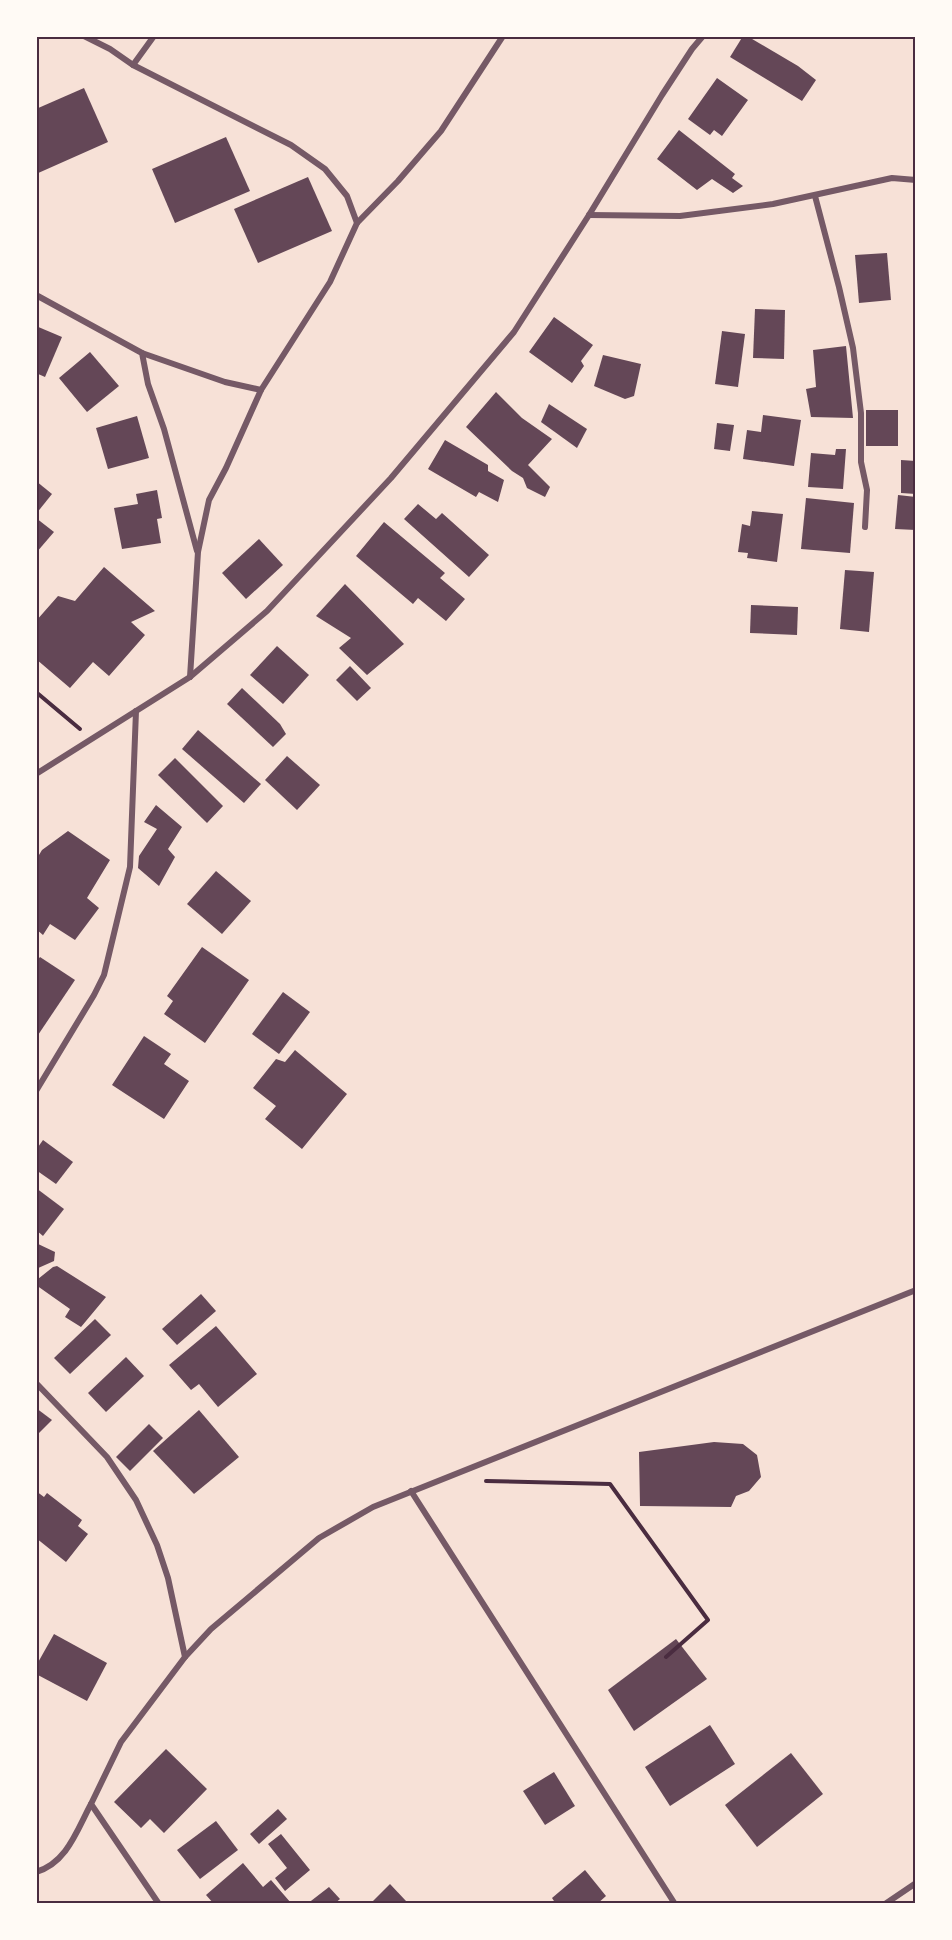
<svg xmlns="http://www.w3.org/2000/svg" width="952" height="1940" font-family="Bitter,serif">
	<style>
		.building { fill: #644757 }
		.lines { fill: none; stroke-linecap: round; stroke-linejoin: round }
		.path { stroke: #4a2c40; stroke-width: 4 }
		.minor { stroke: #755966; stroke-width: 6 }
		.neatline { fill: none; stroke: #4a2c40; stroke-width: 2 }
	</style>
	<rect width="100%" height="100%" fill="#f7e1d7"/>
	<g class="building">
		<path d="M743 36H747L798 66 816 80 802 101 730 57Z"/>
		<path d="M717 78 748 100 722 136 714 130 710 135 688 119Z"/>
		<path d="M84 88 108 142 36 174V109Z"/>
		<path d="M679 130 735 174 732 178 743 186 733 193 712 179 697 190 657 159Z"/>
		<path d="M226 137 250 191 175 223 152 169Z"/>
		<path d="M308 177 332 231 258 263 234 209Z"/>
		<path d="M887 253 891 300 859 303 855 255Z"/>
		<path d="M755 309 785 310 784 359 753 358Z"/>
		<path d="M554 317 593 345 581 361 584 366 572 383 529 352Z"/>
		<path d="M36 326 62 337 45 377 36 373Z"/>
		<path d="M722 331 745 334 738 387 715 384Z"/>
		<path d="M846 346 853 418 811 417 806 389 816 387 813 350Z"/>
		<path d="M90 352 119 386 87 412 59 378Z"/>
		<path d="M603 355 641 364 634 396 625 399 594 386Z"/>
		<path d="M496 392 522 418 552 439 528 465 550 487 545 497 527 488 523 478 512 471 466 427Z"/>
		<path d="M549 404 587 429 577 448 541 422Z"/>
		<rect x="866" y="410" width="32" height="36"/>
		<path d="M763 415 801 420 794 466 743 459 747 430 761 432Z"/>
		<path d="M137 416 149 458 108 469 96 428Z"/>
		<path d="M717 423 734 425 730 451 714 449Z"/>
		<path d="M445 440 488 465V471L504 480 498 502 479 492 476 497 428 469Z"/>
		<path d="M836 449H846L843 489 808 487 811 453 835 455Z"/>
		<path d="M901 460 916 461V494L901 493Z"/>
		<path d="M36 481 52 494 36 514Z"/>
		<path d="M157 490 162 518 157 519 161 543 122 549 114 508 138 504 136 494Z"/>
		<path d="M898 495 916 497V530L895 529Z"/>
		<path d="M806 498 854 503 850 553 801 549Z"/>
		<path d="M418 504 436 519 442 513 489 555 469 577 404 519Z"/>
		<path d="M752 511 783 514 777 562 747 558 748 553 738 552 742 524 750 526Z"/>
		<path d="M36 518 54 532 36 553Z"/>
		<path d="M384 522 445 573 440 578 465 599 446 621 418 598 413 604 356 556Z"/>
		<path d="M259 539 283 565 246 599 222 573Z"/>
		<path d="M104 567 155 611 131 622 145 635 109 676 93 662 70 688 36 659V621L58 596 75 601Z"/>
		<path d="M845 570 874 572 869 632 840 629Z"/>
		<path d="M345 584 404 644 367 675 339 648 351 638 316 616Z"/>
		<path d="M751 605 798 607 797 635 750 633Z"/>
		<path d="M277 646 309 675 283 704 250 675Z"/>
		<path d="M350 666 371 688 357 701 336 680Z"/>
		<path d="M242 688 280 724 286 734 273 747 227 704Z"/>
		<path d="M198 730 261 784 244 803 182 749Z"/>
		<path d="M287 756 320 785 297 810 265 780Z"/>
		<path d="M175 758 223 806 207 823 158 775Z"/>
		<path d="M156 805 182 827 168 849 175 857 159 886 138 868 139 856 157 829 144 822Z"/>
		<path d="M68 831 110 860 87 898 99 908 75 940 50 924 43 935 36 929V860L42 850Z"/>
		<path d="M216 871 251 901 222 934 187 904Z"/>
		<path d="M202 947 249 980 205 1043 164 1014 173 1001 167 996Z"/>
		<path d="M40 957 75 980 36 1038V962Z"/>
		<path d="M283 992 310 1012 279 1054 252 1034Z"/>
		<path d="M144 1036 171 1054 164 1064 189 1081 164 1119 112 1085Z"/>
		<path d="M295 1050 347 1094 302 1149 265 1119 276 1106 253 1088 276 1059 285 1062Z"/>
		<path d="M43 1140 73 1162 56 1184 36 1170V1150Z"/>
		<path d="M36 1188 64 1209 43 1236 36 1230Z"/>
		<path d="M36 1243 55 1252 54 1261 36 1269Z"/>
		<path d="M57 1266 106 1297 81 1327 65 1317 70 1309 36 1285 38 1279 53 1267Z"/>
		<path d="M201 1294 216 1311 177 1345 162 1329Z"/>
		<path d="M95 1319 111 1335 70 1374 54 1358Z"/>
		<path d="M216 1326 257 1374 218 1407 199 1384 191 1390 169 1365Z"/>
		<path d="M126 1357 144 1376 106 1412 88 1393Z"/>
		<path d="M36 1408 52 1420 36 1436Z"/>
		<path d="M199 1410 239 1457 194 1494 153 1451Z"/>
		<path d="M149 1424 163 1438 130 1471 116 1457Z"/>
		<path d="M714 1442 743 1444 757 1455 761 1477 749 1491 736 1496 731 1507 640 1506 639 1452Z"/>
		<path d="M36 1491 44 1497 47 1493 82 1520 78 1526 88 1534 66 1562 36 1538Z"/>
		<path d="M54 1634 107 1663 87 1701 36 1674V1666Z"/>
		<path d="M676 1639 707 1679 634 1731 608 1690Z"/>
		<path d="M710 1725 735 1764 670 1806 645 1767Z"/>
		<path d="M166 1749 207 1789 164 1833 150 1819 141 1828 114 1802Z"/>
		<path d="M791 1753 823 1794 757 1847 725 1805Z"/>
		<path d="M554 1772 575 1806 545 1825 523 1791Z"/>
		<path d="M278 1809 287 1819 259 1844 250 1834Z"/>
		<path d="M216 1821 238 1850 200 1879 177 1850Z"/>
		<path d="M281 1834 310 1870 285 1891 275 1878 287 1868 268 1844Z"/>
		<path d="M243 1863 263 1887 271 1880 291 1903 214 1904 206 1895Z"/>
		<path d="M585 1870 606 1896 597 1904H556L552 1898Z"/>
		<path d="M390 1884 406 1901 402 1904H374L372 1902Z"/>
		<path d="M329 1887 340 1899 334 1904H307Z"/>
	</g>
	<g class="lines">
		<g class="path">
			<path d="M36 692 80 729"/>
			<path d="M486 1481 610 1484 708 1620 666 1657"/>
		</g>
		<g class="minor">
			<path d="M84 36 110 49 133 65 291 145 325 169 347 196 357 223"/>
			<path d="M133 65 154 36"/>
			<path d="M815 196 839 287 853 348 861 413V462L867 490 865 527"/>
			<path d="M589 215 680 216 773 204 892 178 916 180"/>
			<path d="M36 295 142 353 148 384 164 429 197 551"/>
			<path d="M142 353 225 382 261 390"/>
			<path d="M190 677 198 552 209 500 226 468 261 390 330 282 357 223 398 181 441 131 503 36"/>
			<path d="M36 774 190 677 267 611 391 478 514 332 589 215 662 95 692 49 703 36"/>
			<path d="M36 1091 94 995 104 975 130 867 136 711"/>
			<path d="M36 1383 107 1457 136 1500 157 1545 168 1578 185 1657 121 1742 91 1804 159 1904"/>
			<path d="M411 1491 675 1904"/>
			<path d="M185 1657 211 1629 319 1538 373 1507 916 1290"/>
			<path d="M36 1872C67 1863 77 1830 91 1804"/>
			<path d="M885 1904 916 1883"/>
		</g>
	</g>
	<rect width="952" height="1940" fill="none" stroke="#fffaf5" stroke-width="75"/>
	<rect x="38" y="38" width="876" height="1864" class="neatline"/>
</svg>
